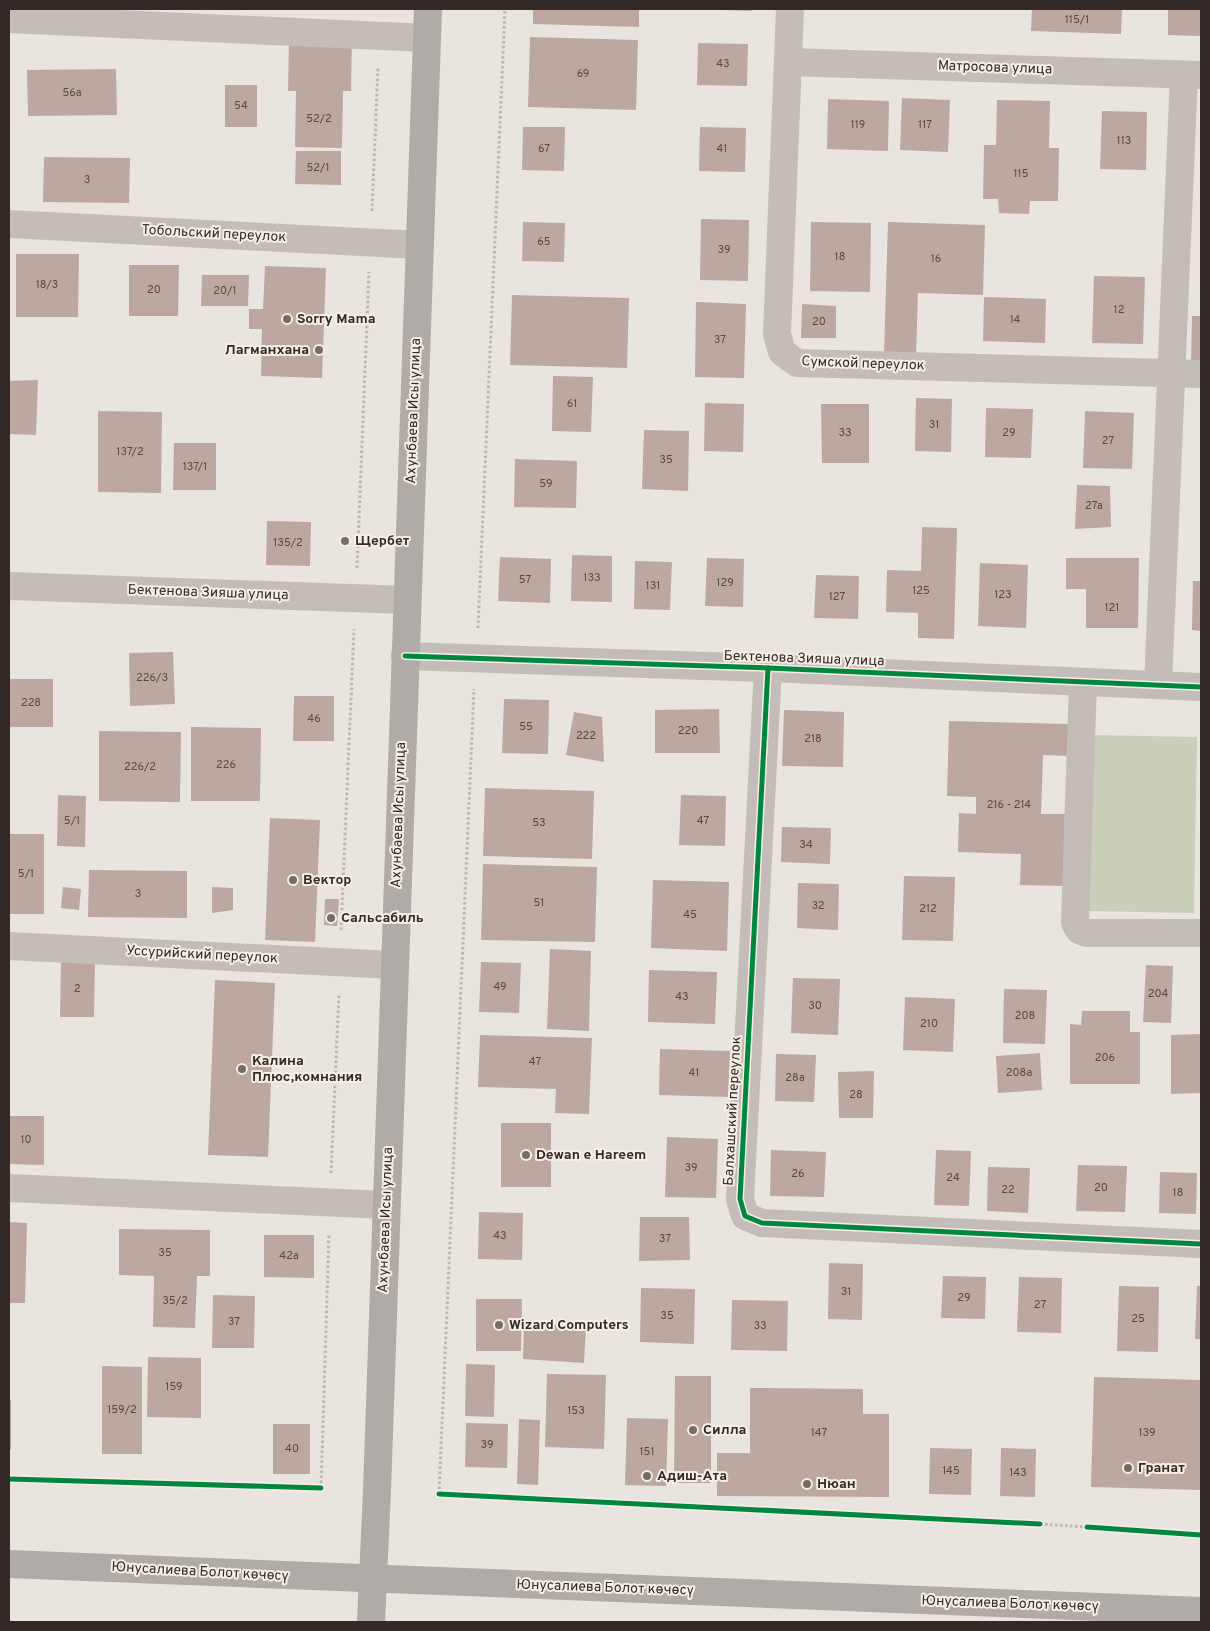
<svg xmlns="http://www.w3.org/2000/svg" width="1210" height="1631" font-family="Overpass,sans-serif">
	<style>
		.green { fill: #cbceb9 }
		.building { fill: #bca8a1 }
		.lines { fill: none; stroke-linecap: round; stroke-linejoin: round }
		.path { stroke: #bcb5b0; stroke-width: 3; stroke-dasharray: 2.5 2.5; stroke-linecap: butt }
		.minor { stroke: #c3bcb7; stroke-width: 28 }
		.major { stroke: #b1aba7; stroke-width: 28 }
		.cycleway-casing { stroke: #f7eee5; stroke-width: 8 }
		.cycleway { stroke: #00873e; stroke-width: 5 }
		.poi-dot { fill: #736b67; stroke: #f7eee5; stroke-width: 2 }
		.labels { text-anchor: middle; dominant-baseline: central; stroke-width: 4; stroke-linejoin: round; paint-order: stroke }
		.number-label { font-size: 11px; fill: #554a46 }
		.street-label { font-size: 14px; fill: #332a27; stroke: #f7eee5 }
		.poi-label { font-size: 14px; font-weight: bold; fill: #332a27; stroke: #f7eee5; text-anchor: start }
	</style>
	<rect width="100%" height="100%" fill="#eae4de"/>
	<path class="green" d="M1090 735 1197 737 1194 913 1087 911Z"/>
	<g class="building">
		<path d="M533 9H639V27L533 24Z"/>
		<path d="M723 9H752V11L723 10Z"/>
		<path d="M1032 9H1122L1121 34 1031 31Z"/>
		<path d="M1168 9H1201V36L1168 35Z"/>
		<path d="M289 37 352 38 351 91H343L342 148 295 147 296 91H288Z"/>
		<path d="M530 37 638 40 636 110 528 107Z"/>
		<path d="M698 43 748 44 747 86 697 85Z"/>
		<path d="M116 69 117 115 28 116 27 70Z"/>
		<rect x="225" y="85" width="32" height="42"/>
		<path d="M902 98 950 100 948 152 900 150Z"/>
		<path d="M828 99 889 101 888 151 827 149Z"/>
		<path d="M997 100 1050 101 1049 148H1059L1058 201H1030L1029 214 999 213 998 199H983L984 145H996Z"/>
		<path d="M1102 111 1147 112 1146 170 1100 169Z"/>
		<path d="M523 127H565L564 171 522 170Z"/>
		<path d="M700 127 746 128 745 172 699 171Z"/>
		<path d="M296 151H341V185L295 184Z"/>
		<path d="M44 157 130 158 129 203 43 202Z"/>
		<path d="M701 219 749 220 748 281 700 280Z"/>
		<path d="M523 222 565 223 564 262 522 261Z"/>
		<path d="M811 222 871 223 870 292 810 291Z"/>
		<path d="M888 222 985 225 983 295 918 293 916 355 884 354Z"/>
		<path d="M16 254H79L78 317H16Z"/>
		<path d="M129 265H179L178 316H129Z"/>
		<path d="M265 266 326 268 322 378 261 376 262 329H249V309H263Z"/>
		<path d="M202 275H249L248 306H201Z"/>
		<path d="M1094 276 1145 277 1143 344 1092 343Z"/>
		<path d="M512 295 629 298 627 368 510 365Z"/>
		<path d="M984 297 1046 299 1045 343 983 341Z"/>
		<path d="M696 302 746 304 744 378 695 377Z"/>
		<path d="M802 304 836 306V338H801Z"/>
		<path d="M1192 316H1201V363H1191Z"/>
		<path d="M553 376 593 377 591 432 552 431Z"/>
		<path d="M38 380 36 435 9 434V381Z"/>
		<path d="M916 398 952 399 951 452 915 451Z"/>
		<path d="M705 403 744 404 743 452 704 451Z"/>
		<path d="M821 404H869V463H822Z"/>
		<path d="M986 408 1033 409 1031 458 985 457Z"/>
		<path d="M98 411 162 412 161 493 98 492Z"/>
		<path d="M1085 411 1134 413 1132 469 1083 468Z"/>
		<path d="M644 430 689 431 688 491 642 489Z"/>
		<path d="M174 443H216V490H173Z"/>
		<path d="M515 459 577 461 576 508 514 507Z"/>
		<path d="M1077 485 1110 486 1111 527 1075 529Z"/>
		<path d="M267 521 311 522 310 566 266 565Z"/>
		<path d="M922 527 957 528 954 639 918 638V613L886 612 887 570 921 571Z"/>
		<path d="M572 555 612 556V602L571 601Z"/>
		<path d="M500 557 551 559 550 603 498 601Z"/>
		<path d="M707 558 744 559 743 607 705 606Z"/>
		<path d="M1066 558H1139L1138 628H1086V589H1066Z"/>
		<path d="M635 561 672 562 670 610 634 609Z"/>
		<path d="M980 563 1028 565 1026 628 978 626Z"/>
		<path d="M816 575 859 576 858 619 814 618Z"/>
		<path d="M1193 581H1201V631L1192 630Z"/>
		<path d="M173 652 175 704 130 706 129 653Z"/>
		<rect x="9" y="679" width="44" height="48"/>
		<path d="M294 696H334V741H293Z"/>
		<path d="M504 699 549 700 548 754 502 753Z"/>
		<path d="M719 709 720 753H655V710Z"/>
		<path d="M784 710 844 712 843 767 782 766Z"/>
		<path d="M574 712 602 717 604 762 566 755Z"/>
		<path d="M949 721 1070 724 1069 756 1043 755 1041 814H1065L1063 886 1020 885 1021 854 958 852 959 813 976 814V797L947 796Z"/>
		<path d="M191 727 261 728 260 801H191Z"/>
		<path d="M99 731 181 732 180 802 99 801Z"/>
		<path d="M485 788 594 791 592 859 483 856Z"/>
		<path d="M58 795 86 796 85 847 57 846Z"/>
		<path d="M681 795 726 796 725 846 679 845Z"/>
		<path d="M270 818 320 820 315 942 265 940Z"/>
		<path d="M782 827 831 828 830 864 781 862Z"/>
		<rect x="9" y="834" width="35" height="80"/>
		<path d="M483 864 597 867 595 942 481 940Z"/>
		<path d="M89 870 187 871V918L88 917Z"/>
		<path d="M904 876 955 877 953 941 902 940Z"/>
		<path d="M653 880 729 882 727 951 651 948Z"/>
		<path d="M798 883 839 884 838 930 797 928Z"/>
		<path d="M63 887 81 889 79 910 61 908Z"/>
		<path d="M212 887 233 888V910L212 913Z"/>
		<path d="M325 899H339L337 926 324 925Z"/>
		<path d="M550 949 591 951 589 1031 547 1029Z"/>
		<path d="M61 961H95L94 1017H60Z"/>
		<path d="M481 962 521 963 519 1013 479 1012Z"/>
		<path d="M1146 965 1173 966 1171 1023 1143 1022Z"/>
		<path d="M649 970 717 972 715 1024 648 1022Z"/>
		<path d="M793 978 840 979 838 1035 791 1033Z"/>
		<path d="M215 980 275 983 268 1157 208 1155Z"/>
		<path d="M1004 989 1047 990 1045 1044 1003 1043Z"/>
		<path d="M905 997 955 999 953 1052 903 1050Z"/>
		<path d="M1082 1011H1130V1032H1140V1084H1070V1024L1081 1025Z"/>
		<path d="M1201 1034V1093L1171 1094V1035Z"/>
		<path d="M480 1035 592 1038 589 1114 555 1113 556 1089 478 1087Z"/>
		<path d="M660 1049 730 1051 728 1097 659 1095Z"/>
		<path d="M1040 1053 1042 1090 998 1093 996 1056Z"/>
		<path d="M776 1054 816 1055 814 1102 775 1101Z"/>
		<path d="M874 1071 873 1118H839L838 1072Z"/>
		<path d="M9 1116H44V1165L9 1164Z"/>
		<rect x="501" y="1123" width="50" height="64"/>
		<path d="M667 1137 718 1139 716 1198 665 1197Z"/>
		<path d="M771 1150 826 1152 824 1197 770 1196Z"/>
		<path d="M936 1150 971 1151 969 1206 934 1205Z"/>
		<path d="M1078 1165 1127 1166 1125 1212 1076 1211Z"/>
		<path d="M988 1167 1030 1168 1028 1213 987 1211Z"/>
		<path d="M1160 1172 1197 1173 1196 1214 1159 1213Z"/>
		<path d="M479 1212 523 1213 522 1260 478 1259Z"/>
		<path d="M640 1217H689L690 1260 639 1261Z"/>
		<path d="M9 1222 27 1223 25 1303H9Z"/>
		<path d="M119 1229 210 1230V1276H197L195 1328 153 1327 154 1276 119 1275Z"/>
		<path d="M264 1235H314V1278L264 1277Z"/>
		<path d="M829 1263 863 1264 862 1320 828 1319Z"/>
		<path d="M943 1276 986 1277 985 1319 941 1318Z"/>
		<path d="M1019 1277 1062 1278 1061 1333 1017 1332Z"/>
		<path d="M1119 1286 1159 1287 1158 1352 1117 1351Z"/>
		<path d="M1197 1286H1201V1339H1195Z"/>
		<path d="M641 1288 695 1289 694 1344 640 1342Z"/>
		<path d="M213 1295 255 1296 254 1348H212Z"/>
		<path d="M476 1299H522L521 1351H476Z"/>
		<path d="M732 1300 788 1301 787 1351 731 1350Z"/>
		<path d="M524 1323 586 1326 584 1363 523 1359Z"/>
		<path d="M148 1357 201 1358V1418L147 1417Z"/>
		<path d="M466 1364 495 1365 494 1417 465 1416Z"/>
		<path d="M102 1366 142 1367V1454H102Z"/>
		<path d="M547 1374 606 1375 604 1449 545 1447Z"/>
		<path d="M675 1376H711V1483H674Z"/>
		<path d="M1094 1377 1201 1380V1490L1091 1487Z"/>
		<path d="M750 1388 863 1389V1414H889V1497L717 1496V1453H750Z"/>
		<rect x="9" y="1400" width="2" height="49"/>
		<path d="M627 1418 668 1419 666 1486 625 1485Z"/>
		<path d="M519 1419 540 1420 538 1485 517 1484Z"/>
		<path d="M466 1423 508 1424 507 1468 465 1467Z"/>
		<rect x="273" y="1424" width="37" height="50"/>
		<path d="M930 1448 972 1449 971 1495 929 1494Z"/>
		<path d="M1001 1448 1036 1449 1035 1497 1000 1496Z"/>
	</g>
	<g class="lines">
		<g class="path">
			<path d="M372 211 378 67"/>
			<path d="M357 568 369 272"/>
			<path d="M478 628 505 9"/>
			<path d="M341 930 354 629"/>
			<path d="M331 1173 339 994"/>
			<path d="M321 1488 329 1234"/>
			<path d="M439 1494 474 689"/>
			<path d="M1040 1524 1087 1527"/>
		</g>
		<g class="minor">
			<path d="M790 9 777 334 782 352 797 363 1201 374"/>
			<path d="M9 19 427 38"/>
			<path d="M788 62 1201 75"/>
			<path d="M9 224 420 245"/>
			<path d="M9 586 407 600"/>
			<path d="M405 656 768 668 1201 687"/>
			<path d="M768 668 740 1199 745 1216 762 1223 1201 1244"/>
			<path d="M1083 682 1075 923 1079 930 1086 933H1201"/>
			<path d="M1158 685 1184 75"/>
			<path d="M9 946 394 965"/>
			<path d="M9 1188 386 1205"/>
		</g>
		<g class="major">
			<path d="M9 1564 1201 1611"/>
			<path d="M371 1622 377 1491 428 9"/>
		</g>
		<g class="cycleway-casing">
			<g id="cycleway">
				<path d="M405 656 768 668 1201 687"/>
				<path d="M768 668 740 1199 745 1216 762 1223 1201 1244"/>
				<path d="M9 1479 321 1488"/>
				<path d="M439 1494 1040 1524"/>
				<path d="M1087 1527 1201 1535"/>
			</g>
		</g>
		<use href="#cycleway" class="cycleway"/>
	</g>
	<g class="poi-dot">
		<circle cx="287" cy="319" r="5"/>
		<circle cx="319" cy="350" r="5"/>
		<circle cx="345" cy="541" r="5"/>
		<circle cx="293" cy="880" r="5"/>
		<circle cx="331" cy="918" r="5"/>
		<circle cx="242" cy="1069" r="5"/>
		<circle cx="526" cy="1155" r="5"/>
		<circle cx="499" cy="1325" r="5"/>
		<circle cx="693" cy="1430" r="5"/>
		<circle cx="1128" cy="1468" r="5"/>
		<circle cx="647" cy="1476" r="5"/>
		<circle cx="807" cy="1484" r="5"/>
	</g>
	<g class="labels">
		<g class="number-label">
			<text x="1077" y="20">115/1</text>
			<text x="723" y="64">43</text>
			<text x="583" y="74">69</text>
			<text x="72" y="93">56а</text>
			<text x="241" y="106">54</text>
			<text x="319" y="119">52/2</text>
			<text x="858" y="125">119</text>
			<text x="925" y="125">117</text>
			<text x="1124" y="141">113</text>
			<text x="544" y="149">67</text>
			<text x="722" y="149">41</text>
			<text x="318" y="168">52/1</text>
			<text x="1021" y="174">115</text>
			<text x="87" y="180">3</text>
			<text x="544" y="242">65</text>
			<text x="724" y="250">39</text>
			<text x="840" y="257">18</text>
			<text x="936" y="259">16</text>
			<text x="47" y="285">18/3</text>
			<text x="154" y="290">20</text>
			<text x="225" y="291">20/1</text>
			<text x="1119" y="310">12</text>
			<text x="1015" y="320">14</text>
			<text x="819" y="322">20</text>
			<text x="720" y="340">37</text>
			<text x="572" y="404">61</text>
			<text x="934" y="425">31</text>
			<text x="845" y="433">33</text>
			<text x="1009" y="433">29</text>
			<text x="1108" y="441">27</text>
			<text x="130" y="452">137/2</text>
			<text x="666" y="460">35</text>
			<text x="195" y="467">137/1</text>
			<text x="546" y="484">59</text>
			<text x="1094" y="506">27а</text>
			<text x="288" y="543">135/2</text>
			<text x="592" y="578">133</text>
			<text x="525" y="580">57</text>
			<text x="725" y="583">129</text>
			<text x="653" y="586">131</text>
			<text x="921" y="591">125</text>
			<text x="1003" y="595">123</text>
			<text x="837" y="597">127</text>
			<text x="1112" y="608">121</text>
			<text x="152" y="678">226/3</text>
			<text x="31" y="703">228</text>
			<text x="314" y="719">46</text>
			<text x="526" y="727">55</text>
			<text x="688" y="731">220</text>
			<text x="586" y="736">222</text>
			<text x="813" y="739">218</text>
			<text x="226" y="765">226</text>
			<text x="140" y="767">226/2</text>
			<text x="1009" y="805">216 - 214</text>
			<text x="72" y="821">5/1</text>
			<text x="703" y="821">47</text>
			<text x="539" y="823">53</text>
			<text x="806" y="845">34</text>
			<text x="26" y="874">5/1</text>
			<text x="138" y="894">3</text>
			<text x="539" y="903">51</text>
			<text x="818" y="906">32</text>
			<text x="928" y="909">212</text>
			<text x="690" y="915">45</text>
			<text x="500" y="987">49</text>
			<text x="77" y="989">2</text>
			<text x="1158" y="994">204</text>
			<text x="682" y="997">43</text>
			<text x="815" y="1006">30</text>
			<text x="1025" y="1016">208</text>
			<text x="929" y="1024">210</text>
			<text x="1105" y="1058">206</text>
			<text x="535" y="1062">47</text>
			<text x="694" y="1073">41</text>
			<text x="1019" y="1073">208а</text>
			<text x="795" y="1078">28а</text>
			<text x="856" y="1095">28</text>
			<text x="26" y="1140">10</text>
			<text x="691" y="1168">39</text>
			<text x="798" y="1174">26</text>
			<text x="953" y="1178">24</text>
			<text x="1101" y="1188">20</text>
			<text x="1008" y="1190">22</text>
			<text x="1178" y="1193">18</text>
			<text x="500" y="1236">43</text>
			<text x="665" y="1239">37</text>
			<text x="165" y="1253">35</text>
			<text x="289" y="1256">42а</text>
			<text x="846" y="1292">31</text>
			<text x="964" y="1298">29</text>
			<text x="175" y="1301">35/2</text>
			<text x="1040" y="1305">27</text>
			<text x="667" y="1316">35</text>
			<text x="1138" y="1319">25</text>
			<text x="234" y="1322">37</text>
			<text x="760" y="1326">33</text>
			<text x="174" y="1387">159</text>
			<text x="122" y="1410">159/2</text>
			<text x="576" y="1411">153</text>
			<text x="819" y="1433">147</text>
			<text x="1147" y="1433">139</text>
			<text x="487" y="1445">39</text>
			<text x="292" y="1449">40</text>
			<text x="647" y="1452">151</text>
			<text x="951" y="1471">145</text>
			<text x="1018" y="1473">143</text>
		</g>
		<g class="street-label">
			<text transform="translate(995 68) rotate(2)">Матросова улица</text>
			<text transform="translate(214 234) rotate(3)">Тобольский переулок</text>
			<text transform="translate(863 364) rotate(2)">Сумской переулок</text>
			<text transform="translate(414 411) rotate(-88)">Ахунбаева Исы улица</text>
			<text transform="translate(208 593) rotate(2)">Бектенова Зияша улица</text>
			<text transform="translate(804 659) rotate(2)">Бектенова Зияша улица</text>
			<text transform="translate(399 815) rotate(-88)">Ахунбаева Исы улица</text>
			<text transform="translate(202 955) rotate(3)">Уссурийский переулок</text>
			<text transform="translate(733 1111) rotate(-87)">Балхашский переулок</text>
			<text transform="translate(386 1220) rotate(-88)">Ахунбаева Исы улица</text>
			<text transform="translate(200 1572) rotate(3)">Юнусалиева Болот көчөсү</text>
			<text transform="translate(605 1588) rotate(2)">Юнусалиева Болот көчөсү</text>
			<text transform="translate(1010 1604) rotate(2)">Юнусалиева Болот көчөсү</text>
		</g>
		<g class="poi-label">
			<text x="297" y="319">Sorry Mama</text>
			<text x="309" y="350" text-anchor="end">Лагманхана</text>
			<text x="355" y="541">Щербет</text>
			<text x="303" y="880">Вектор</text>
			<text x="341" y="918">Сальсабиль</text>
			<text x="252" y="1061">Калина<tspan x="252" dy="16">Плюс,комнания</tspan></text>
			<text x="536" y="1155">Dewan e Hareem</text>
			<text x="509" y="1325">Wizard Computers</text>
			<text x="703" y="1430">Силла</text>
			<text x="1138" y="1468">Гранат</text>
			<text x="657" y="1476">Адиш-Ата</text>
			<text x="817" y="1484">Нюан</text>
		</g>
	</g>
	<rect width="1210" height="1631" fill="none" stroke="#332a27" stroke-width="20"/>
</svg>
